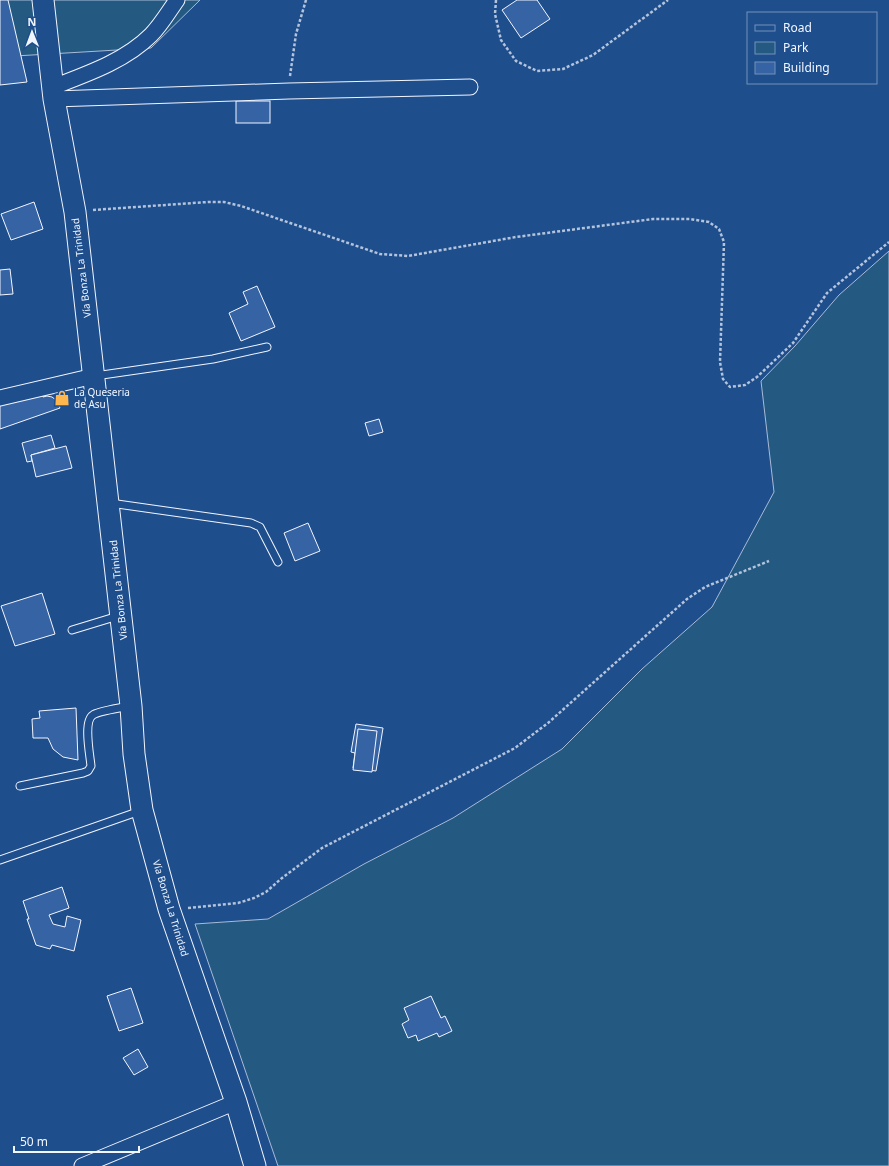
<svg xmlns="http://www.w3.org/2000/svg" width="889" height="1166" font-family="'Noto Sans',sans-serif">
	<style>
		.green { fill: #245a82; stroke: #a8bbd7 }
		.building { fill: #3563a3; stroke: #f2f6ff }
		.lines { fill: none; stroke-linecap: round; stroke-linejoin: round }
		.lane-casing { stroke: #f2f6ff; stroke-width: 9 }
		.street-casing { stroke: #f2f6ff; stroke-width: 17 }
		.secondary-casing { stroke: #f2f6ff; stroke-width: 23 }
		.path { stroke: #b3c4dc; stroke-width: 2.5; stroke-dasharray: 3 2; stroke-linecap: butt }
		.lane { stroke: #1f4e8c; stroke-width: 7 }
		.street { stroke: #1f4e8c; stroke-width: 15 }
		.secondary { stroke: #1f4e8c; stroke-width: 21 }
		.labels { text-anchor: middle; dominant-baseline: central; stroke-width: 3; stroke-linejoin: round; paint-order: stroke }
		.street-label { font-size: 10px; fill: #f2f6ff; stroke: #1f4e8c }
		.poi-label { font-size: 10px; fill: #f2f6ff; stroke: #1f4e8c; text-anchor: start }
	</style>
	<rect width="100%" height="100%" fill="#1f4e8c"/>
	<g class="green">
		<path d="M2 0H200L151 48 15 56Z"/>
		<path d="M889 251V1166H278L195 924 268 919 364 864 453 818 562 749 642 669 712 607 774 492 761 381 795 346 839 295Z"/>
	</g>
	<g class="building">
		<path d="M0 0H8L27 82 0 85Z"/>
		<path d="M517 0H537L550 19 521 38 502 10Z"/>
		<rect x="236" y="101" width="34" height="22"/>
		<path d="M34 202 43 229 11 240 1 214Z"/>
		<path d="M10 269 13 294 0 295V270Z"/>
		<path d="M257 286 275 327 241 341 229 313 248 304 243 292Z"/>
		<path d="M41 392 43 397 47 396 52 397 56 400 60 408 0 429V405Z"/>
		<path d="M379 419 383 432 369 436 365 423Z"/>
		<path d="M51 435 55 448 31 455 32 461 27 462 22 443Z"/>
		<path d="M66 446 72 468 36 477 31 455Z"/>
		<path d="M308 523 320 551 295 561 284 533Z"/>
		<path d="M42 593 55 634 15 646 1 606Z"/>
		<path d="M76 708 78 760 63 757 53 749 48 738H33L32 719 40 718 39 711Z"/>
		<path d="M356 724 383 728 376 771 353 768 355 753 351 752Z"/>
		<path d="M358 729 377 731 372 772 353 770Z"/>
		<path d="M62 887 69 908 49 915 53 924 65 927 67 916 81 920 74 951 52 945 50 949 36 945 27 919H29L23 901Z"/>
		<path d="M131 988 143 1023 119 1031 107 996Z"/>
		<path d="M431 996 441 1018 445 1016 452 1031 439 1037 437 1033 418 1041 416 1035 408 1038 402 1024 409 1020 404 1008Z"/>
		<path d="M138 1049 148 1067 134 1075 123 1058Z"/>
	</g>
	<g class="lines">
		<g class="lane-casing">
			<g id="lane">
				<path d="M95 376 213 359 267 347"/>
				<path d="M110 503 251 523 260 527 278 562"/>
				<path d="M72 630 118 616"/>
				<path d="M20 786 83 773 88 771 91 766C90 755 83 721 93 715 98 711 121 708 129 706"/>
				<path d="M0 860 140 811"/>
			</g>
		</g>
		<g class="street-casing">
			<g id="street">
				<path d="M53 87C87 74 125 61 151 35 161 25 169 11 177 0"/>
				<path d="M54 99 289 91 470 87"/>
				<path d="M0 398 94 376"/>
				<path d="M82 1166 236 1102"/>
			</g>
		</g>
		<g class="secondary-casing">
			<path id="secondary" d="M43 0 54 99 75 212 131 706 134 754 142 810 169 909 236 1102 255 1166"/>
		</g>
		<g class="path">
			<path d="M496 0 495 14 501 40 516 61 537 71 563 69 593 55 668 0"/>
			<path d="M290 76 296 34 306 0"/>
			<path d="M93 210 208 202H224L241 206 380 254 408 256 516 237 653 219H690L709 222 719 229 724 242 720 362 723 379 730 387 745 385 757 377 793 343 827 293 889 242"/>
			<path d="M188 908 238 903 254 898 266 892 282 878 322 848 515 748 548 723 687 599 705 587 769 561"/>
		</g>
		<use href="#lane" class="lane"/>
		<use href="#street" class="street"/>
		<use href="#secondary" class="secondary"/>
	</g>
	<defs>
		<g id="shop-bare" transform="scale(1.2)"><path d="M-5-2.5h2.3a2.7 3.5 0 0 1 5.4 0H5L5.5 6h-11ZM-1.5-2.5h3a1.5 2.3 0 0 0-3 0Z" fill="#ffb74d" stroke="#1f4e8c" stroke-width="2.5" paint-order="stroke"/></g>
	</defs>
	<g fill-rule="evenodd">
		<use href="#shop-bare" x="62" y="398"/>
	</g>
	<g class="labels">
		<g class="street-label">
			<text transform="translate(81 268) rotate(-97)">Vía Bonza La Trinidad</text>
			<text transform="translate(118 590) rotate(-96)">Vía Bonza La Trinidad</text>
			<text transform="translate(171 908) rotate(73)">Vía Bonza La Trinidad</text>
		</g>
		<g class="poi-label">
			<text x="74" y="392">La Queseria<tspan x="74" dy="12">de Asu</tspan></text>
		</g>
	</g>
	<rect x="747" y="12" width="130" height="72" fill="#1f4e8c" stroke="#7391ba"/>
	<rect x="755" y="25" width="20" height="6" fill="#1f4e8c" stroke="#7391ba"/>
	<text x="783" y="32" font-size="12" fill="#f2f6ff">Road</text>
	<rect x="755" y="42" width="20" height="12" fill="#245a82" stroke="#7391ba"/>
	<text x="783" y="52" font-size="12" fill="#f2f6ff">Park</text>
	<rect x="755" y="62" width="20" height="12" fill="#3563a3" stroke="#7391ba"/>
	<text x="783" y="72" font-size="12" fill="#f2f6ff">Building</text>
	<g transform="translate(32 32) rotate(359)" stroke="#1f4e8c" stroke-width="3" paint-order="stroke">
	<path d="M0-3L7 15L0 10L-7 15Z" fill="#f2f6ff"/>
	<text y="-6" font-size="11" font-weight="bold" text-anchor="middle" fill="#f2f6ff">N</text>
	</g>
	<path d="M14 1146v6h125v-6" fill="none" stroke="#f2f6ff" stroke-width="2"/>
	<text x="20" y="1146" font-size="12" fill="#f2f6ff" stroke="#1f4e8c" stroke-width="3" paint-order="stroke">50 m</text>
</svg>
